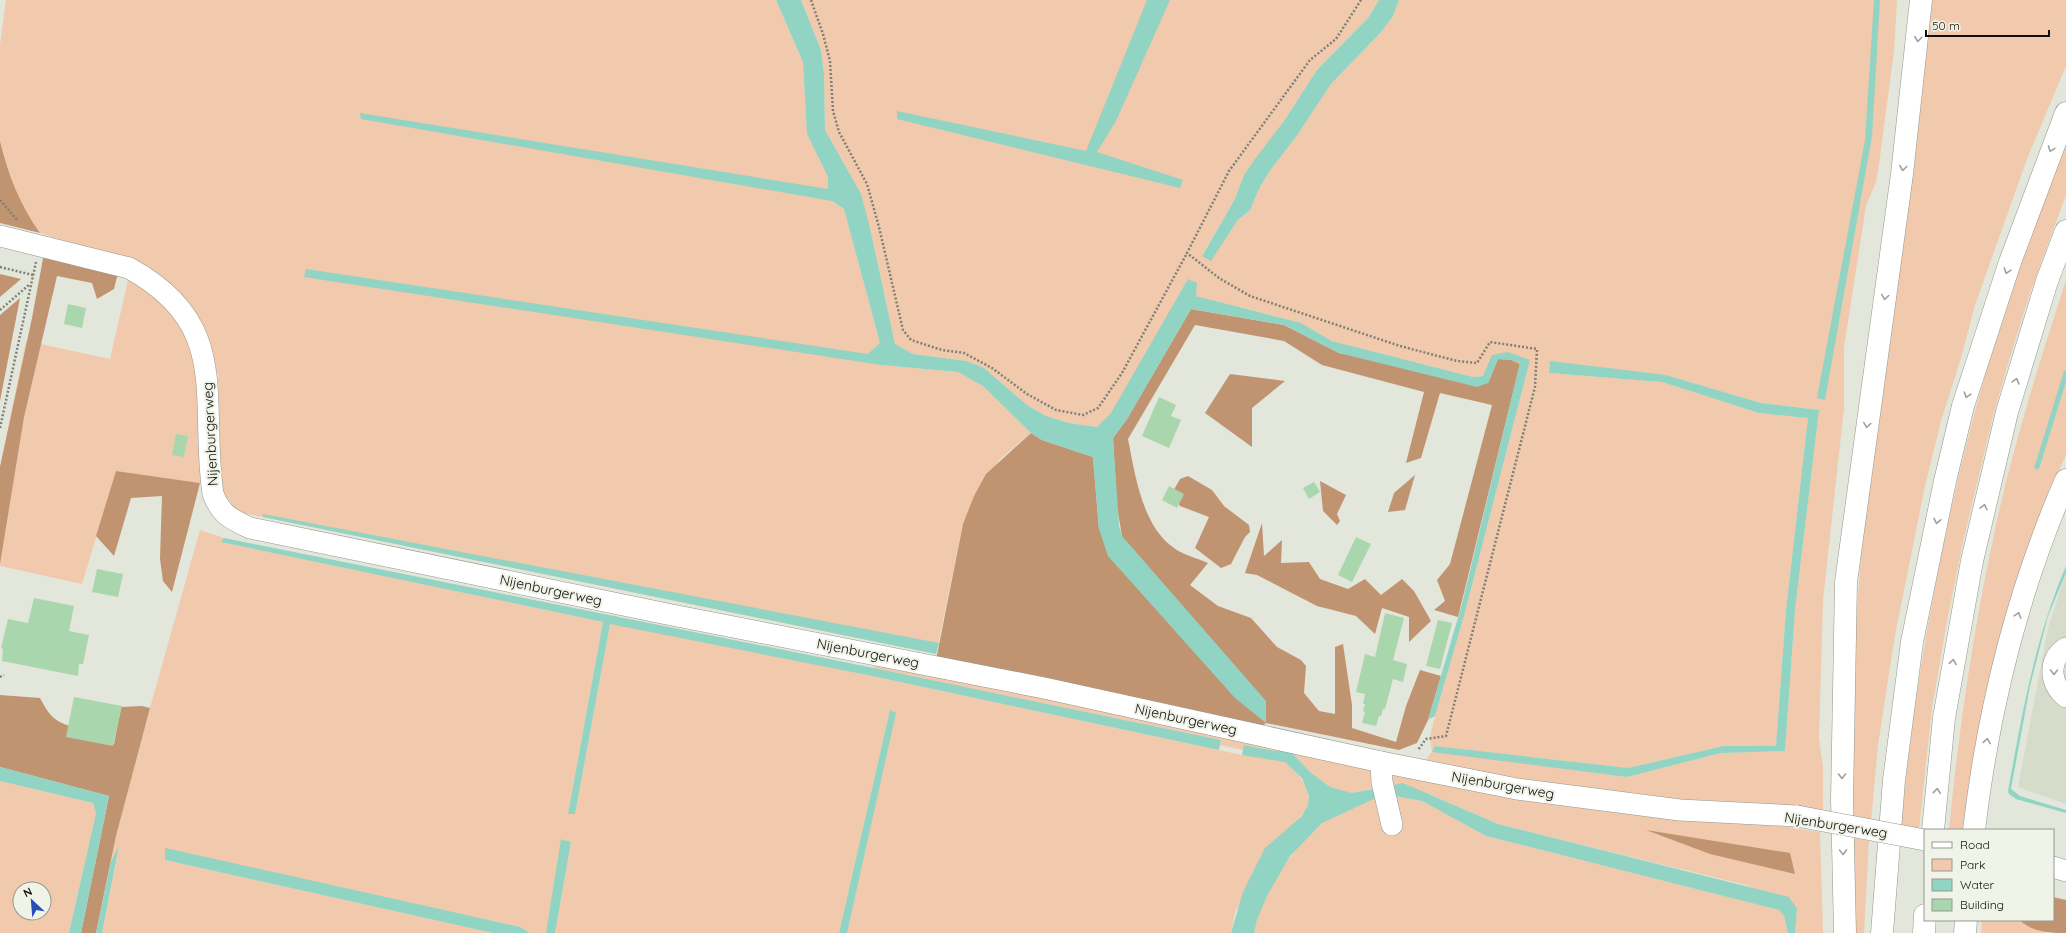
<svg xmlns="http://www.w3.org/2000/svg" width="2066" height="933" font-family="Quicksand,sans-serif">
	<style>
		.built { fill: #d7dbc9 }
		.green { fill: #f1c9ac; fill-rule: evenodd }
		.forest { fill: #c19471 }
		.water { fill: #91d4c3 }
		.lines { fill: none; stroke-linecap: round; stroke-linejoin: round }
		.stream { stroke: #91d4c3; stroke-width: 5 }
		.building { fill: #aad6ae }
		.minor-casing { stroke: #94978c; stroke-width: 22 }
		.highway-casing { stroke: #94978c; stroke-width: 23 }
		.path { stroke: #7e8077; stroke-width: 2.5; stroke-dasharray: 2 2; stroke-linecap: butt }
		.minor { stroke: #fff; stroke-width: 21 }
		.highway { stroke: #fff; stroke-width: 22 }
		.minor-bridge-casing { stroke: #94978c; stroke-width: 22; stroke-linecap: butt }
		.minor-bridge { stroke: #fff; stroke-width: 21 }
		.oneway { stroke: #9fa09e }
		.labels { text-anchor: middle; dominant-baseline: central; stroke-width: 4; stroke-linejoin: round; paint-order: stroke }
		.street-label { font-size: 14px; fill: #10110d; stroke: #f0f3e8 }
	</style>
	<rect width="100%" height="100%" fill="#e3e6da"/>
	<path class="built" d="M2066 573V804L2018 787 2048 628Z"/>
	<g class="green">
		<path d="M6 0H776L803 62 807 134 828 177V189L832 201 844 209 880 343 881 365 958 372 983 386 1031 433 1000 459 963 524 936 654 238 512 222 491 220 470 218 374 198 327 105 254 40 233 25 212 6 169 0 141V45Z"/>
		<path d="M801 0H1379L1368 18 1317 70 1284 121 1244 175 1235 199 1202 255 1210 260 1237 221 1250 210 1260 187 1269 172 1298 134 1331 84 1382 31 1393 16 1399 0H1897L1894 51 1879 164 1876 182 1866 206 1844 347V408L1823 600 1819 738 1823 767V812L1703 806 1423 765 1432 751 1430 737 1435 716 1464 616 1528 368 1473 377 1332 341 1301 323 1196 296 1111 413 1098 427 1069 423 1046 416 1027 405 984 368 967 361 913 354 895 344 870 228 825 130 824 74 821 50ZM1549 373 1666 375 1761 403 1819 410 1795 610 1785 751 1721 753 1627 777 1433 751 1435 746 1628 768 1723 746H1776L1786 610 1808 418 1759 413 1662 382Z"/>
		<path d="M1931 0H2066V66L2027 159 1975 305 1961 358 1941 421 1925 486 1895 635 1878 745 1871 821 1852 817 1856 623 1864 517 1918 127Z"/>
		<path d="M2066 144V195L2030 293 2010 357 1993 416 1963 542 1947 621 1932 708 1919 829 1901 826C1916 669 1945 513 1989 361 2011 288 2038 216 2066 144Z"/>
		<path d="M129 276 143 282 191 334 207 484 116 471 82 584 0 566V467L26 341 110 359Z"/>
		<path d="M2066 280V455L2057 475 1965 830H1949C1959 727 1974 626 1996 525 2014 442 2040 361 2066 280Z"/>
		<path d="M200 530 224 538 222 542 603 622 568 814H575L610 623 872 676 1242 755C1253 757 1275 757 1285 762 1296 767 1313 793 1308 806 1305 814 1296 821 1290 827L1235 912 1231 933H847L895 713 890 710 839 933H555L571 842 562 839 546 933H530L520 927 165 851V860L493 933H102L119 848 111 862 116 836 150 708Z"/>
		<path d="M877 656 1328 755 1820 832 1823 933H1795L1797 909 1746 885 1498 824 1429 794 1373 788 1352 793 1330 787 1310 772 1289 750 1275 751 1245 745 1243 750 1220 745 1221 740 874 668Z"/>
		<path d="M0 781 93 803 96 813 69 933H0ZM20 889H44V913H20Z"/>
		<path d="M1395 796 1422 801 1486 836 1779 910 1784 916 1788 933H1254C1261 896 1292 847 1322 823 1329 817 1367 800 1377 798 1383 797 1389 796 1395 796Z"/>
		<path d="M1852 838 1869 841 1864 933H1856Z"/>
		<path d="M1982 920H2020L2025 925 2048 933H1981Z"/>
	</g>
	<g class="forest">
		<path d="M0 141C8 175 20 205 40 233L0 223Z"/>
		<path d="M44 253 118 273 114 289 97 299 92 283 57 276 24 417 0 564V467L32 318Z"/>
		<path d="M0 274 21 279 0 297Z"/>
		<path d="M20 298 0 401V315Z"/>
		<path d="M1191 309 1284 325 1339 353 1488 383 1498 359 1511 360 1520 364 1458 617 1434 610 1445 601 1437 580 1450 564 1492 405 1440 393 1421 458 1406 463 1424 392 1322 365 1284 341 1195 325 1128 439C1135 474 1142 526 1174 548 1183 555 1197 558 1208 563L1190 585 1218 606 1251 618 1277 647 1301 660 1306 666 1304 693 1319 711 1335 714V647L1343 644 1352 705V728L1396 742 1406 706 1420 670 1441 676 1428 720 1417 743 1399 750 1266 723 1260 728 936 660 963 524 974 496 986 474 1031 433 1042 440 1093 457 1099 529 1122 536 1117 507 1113 438 1127 419Z"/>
		<path d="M1230 374 1285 381 1252 408V447L1205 413Z"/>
		<path d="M116 471 200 483 172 592 163 581 160 559 162 496 131 498 114 556 96 536Z"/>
		<path d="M1415 475 1405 510 1388 512 1394 493Z"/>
		<path d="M1188 476 1212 490 1224 506 1249 525 1250 532 1245 537 1231 564 1221 568 1195 548 1209 517 1180 506 1172 493 1180 479Z"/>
		<path d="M1320 481 1346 495 1337 514 1340 521 1337 525 1323 511Z"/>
		<path d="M1262 523 1264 556 1282 540 1281 563 1309 562 1320 579 1348 589 1365 579 1381 595 1402 579 1414 591 1431 621 1409 642V617L1382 608 1375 634 1356 616 1317 606 1257 575 1245 573Z"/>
		<path d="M0 695 40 698C48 713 53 721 70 726L68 735 114 744 121 707 142 706 150 708 116 836 96 933H81L109 796 0 767Z"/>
		<path d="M1646 830 1790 853 1795 874 1710 854Z"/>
		<path d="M2053 897 2066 900V933C2052 933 2030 932 2020 920H2053Z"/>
	</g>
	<g class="water">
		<path d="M776 0H801L821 50 824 74 825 130 861 194 870 228 895 344 913 354 967 361 984 368 1027 405 1046 416 1069 423 1097 427 1111 413 1188 279 1197 283 1196 296 1301 323 1332 341 1473 377 1483 376 1492 355 1508 352 1530 360 1464 616 1435 716 1428 720 1462 604 1520 363 1511 360 1498 359 1488 383 1477 387 1339 353 1284 325 1191 309 1127 419 1113 438 1119 525 1122 536 1266 701V723L1235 698 1108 556 1099 529 1093 457 1042 440 1031 433 983 386 958 372 881 365 304 277 306 269 868 354 880 343 844 209 832 201 361 119 360 113 828 189V177L807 134 803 62Z"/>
		<path d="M1147 0H1170L1116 121 1097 152 1183 180 1180 188 897 119V111L1086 151Z"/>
		<path d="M1379 0H1399L1393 16 1382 31 1331 84 1298 134 1269 172 1260 187 1250 210 1237 221 1211 261 1202 256 1235 199 1244 175 1255 159 1284 121 1317 70 1368 18Z"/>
		<path d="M1874 0H1880L1872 136 1825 400 1817 398 1865 140Z"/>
		<path d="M1550 361 1666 375 1761 403 1819 410 1795 610 1785 751 1721 753 1627 777 1432 752 1435 746 1628 768 1723 746H1776L1786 610 1808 418 1759 413 1662 382 1549 373Z"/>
		<path d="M263 514 939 643 936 654 263 517Z"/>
		<path d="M224 538 874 668 1221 740 1219 750 872 676 610 624 575 814H568L603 622 221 542Z"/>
		<path d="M2066 566V573L2048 616 2030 686 2011 789 2020 796 2066 810V813L2016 799 2009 794 2008 791C2022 714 2035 638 2066 566Z"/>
		<path d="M890 710 896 713 847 933H839Z"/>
		<path d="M1244 745 1275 751 1285 748 1289 750 1310 772 1330 787 1352 793 1403 783 1498 824 1789 897 1797 909 1795 933H1788L1784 916 1779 910 1486 836 1422 801 1395 796 1376 798 1322 823 1290 856 1267 896 1257 920 1254 933H1231L1243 892 1265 848 1302 816 1308 805 1309 796 1302 778 1285 762 1242 755Z"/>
		<path d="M0 767 109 796 81 933H69L96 813 93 803 0 781Z"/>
		<path d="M561 839 571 842 555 933H546Z"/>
		<path d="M119 846 102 933H96L111 862Z"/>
		<path d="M165 848 520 927 530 933H493L165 860Z"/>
	</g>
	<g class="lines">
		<path class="stream" d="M2037 467 2066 373"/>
	</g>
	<g class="building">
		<path d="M68 304 86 308 82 328 64 324Z"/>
		<path d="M1159 397 1176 405 1171 416 1181 420 1169 448 1142 436Z"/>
		<path d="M176 434 188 436 184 457 172 455Z"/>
		<path d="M1314 482 1320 492 1309 499 1303 488Z"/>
		<path d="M1169 486 1184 494 1177 508 1162 500Z"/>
		<path d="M1356 537 1371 544 1352 582 1338 575Z"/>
		<path d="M97 569 123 574 118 597 92 592Z"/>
		<path d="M34 598 74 606 69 631 89 635 83 664H79L78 676 2 661 3 649 1 648 8 619 28 623Z"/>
		<path d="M1385 613 1404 618 1393 660 1407 664 1403 682 1393 679 1385 709H1383L1381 716H1379L1376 726 1362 723 1365 712 1363 711 1365 704H1363L1365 694 1356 692 1365 654 1375 657Z"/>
		<path d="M1438 620 1452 623 1440 669 1426 666Z"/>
		<path d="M74 697 122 706 113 746 66 737Z"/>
	</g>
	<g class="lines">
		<g class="minor-casing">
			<g id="minor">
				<path d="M0 236 129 268C233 325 199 398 213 494 221 515 231 519 250 528L672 615 1044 688 1381 762 1517 789 1680 810 1797 816"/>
				<path d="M2066 648C2047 660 2050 684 2066 697"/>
				<path d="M1381 762 1382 782 1392 825"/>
				<path d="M2053 867 2066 871"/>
			</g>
		</g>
		<g class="highway-casing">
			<g id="highway">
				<path d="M1933 830 1944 718 1972 561 2007 412 2047 281 2066 231"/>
				<path d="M1974 830C1988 711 2018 590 2066 480"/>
				<path d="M1845 933 1842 799 1846 582 1902 174 1921 0"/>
				<path d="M1882 933 1894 780 1912 642 1945 481 1963 406 2010 262 2066 113"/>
				<path d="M1924 933 1925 915"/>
				<path d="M1965 933 1966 920"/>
			</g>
		</g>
		<g class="path">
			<path d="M811 0 823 34 830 61 833 111 839 132 867 184 879 227 903 330 911 340 942 350 964 353 992 368 1027 394 1056 410 1083 415 1098 408 1122 373 1187 253"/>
			<path d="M1361 0 1336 39 1310 60 1229 171 1187 253 1219 278 1250 296 1400 346 1457 361 1477 363 1490 342 1537 349 1535 387 1446 736 1426 739 1418 750"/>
			<path d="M0 200 18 221"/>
			<path d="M0 267 33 275"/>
			<path d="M0 310 30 284"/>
			<path d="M0 428 36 262"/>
			<path d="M0 677 4 675"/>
		</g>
		<use href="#minor" class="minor"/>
		<use href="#highway" class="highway"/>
		<g class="minor-bridge-casing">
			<path id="minor-bridge" d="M1797 816 1925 840"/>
		</g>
		<use href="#minor-bridge" class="minor-bridge"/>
	</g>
	<defs><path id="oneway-chevron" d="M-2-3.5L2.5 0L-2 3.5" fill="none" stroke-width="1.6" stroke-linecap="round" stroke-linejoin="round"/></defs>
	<g class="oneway">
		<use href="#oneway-chevron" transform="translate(1918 39) rotate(96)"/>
		<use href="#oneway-chevron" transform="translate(2051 149) rotate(110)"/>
		<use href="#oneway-chevron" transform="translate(1903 168) rotate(97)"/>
		<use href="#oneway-chevron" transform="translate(2007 271) rotate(108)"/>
		<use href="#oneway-chevron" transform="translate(1885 297) rotate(98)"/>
		<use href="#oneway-chevron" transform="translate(2016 381) rotate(-74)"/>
		<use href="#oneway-chevron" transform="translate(1967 395) rotate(108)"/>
		<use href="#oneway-chevron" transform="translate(1867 425) rotate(98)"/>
		<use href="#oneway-chevron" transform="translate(1984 507) rotate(-77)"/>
		<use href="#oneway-chevron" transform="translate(1937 521) rotate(102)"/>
		<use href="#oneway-chevron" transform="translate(2018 615) rotate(-73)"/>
		<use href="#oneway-chevron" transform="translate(1953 662) rotate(-81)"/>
		<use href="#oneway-chevron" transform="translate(2054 672) rotate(91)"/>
		<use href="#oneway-chevron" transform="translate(1987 741) rotate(-80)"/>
		<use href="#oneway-chevron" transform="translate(1842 776) rotate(90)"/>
		<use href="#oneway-chevron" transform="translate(1937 791) rotate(-84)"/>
		<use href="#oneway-chevron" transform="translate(1843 852) rotate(89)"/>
	</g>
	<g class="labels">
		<g class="street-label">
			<text transform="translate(210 434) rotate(-93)">Nijenburgerweg</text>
			<text transform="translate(551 590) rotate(12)">Nijenburgerweg</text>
			<text transform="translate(868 653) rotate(11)">Nijenburgerweg</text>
			<text transform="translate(1186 719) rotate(12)">Nijenburgerweg</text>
			<text transform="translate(1503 785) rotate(10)">Nijenburgerweg</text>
			<text transform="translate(1836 825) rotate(9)">Nijenburgerweg</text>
		</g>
	</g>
	<rect x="1924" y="829" width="130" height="92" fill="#f0f3e8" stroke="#969990"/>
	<rect x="1932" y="842" width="20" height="6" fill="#ffffff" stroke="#969990"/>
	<text x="1960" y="849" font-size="12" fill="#10110d">Road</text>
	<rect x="1932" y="859" width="20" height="12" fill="#f1c9ac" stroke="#969990"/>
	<text x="1960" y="869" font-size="12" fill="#10110d">Park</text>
	<rect x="1932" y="879" width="20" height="12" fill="#91d4c3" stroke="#969990"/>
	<text x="1960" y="889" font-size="12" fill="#10110d">Water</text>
	<rect x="1932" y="899" width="20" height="12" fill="#aad6ae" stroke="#969990"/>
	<text x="1960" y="909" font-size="12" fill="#10110d">Building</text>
	<g transform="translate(32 901) rotate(334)"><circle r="19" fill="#f0f3e8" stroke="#969990"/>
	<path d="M0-3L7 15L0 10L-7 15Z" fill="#274dbc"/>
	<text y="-6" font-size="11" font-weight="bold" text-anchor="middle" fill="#10110d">N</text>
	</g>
	<path d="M1926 30v6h123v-6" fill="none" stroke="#10110d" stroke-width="2"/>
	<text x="1932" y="30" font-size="12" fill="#10110d" stroke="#f0f3e8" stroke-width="3" paint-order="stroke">50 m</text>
</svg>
